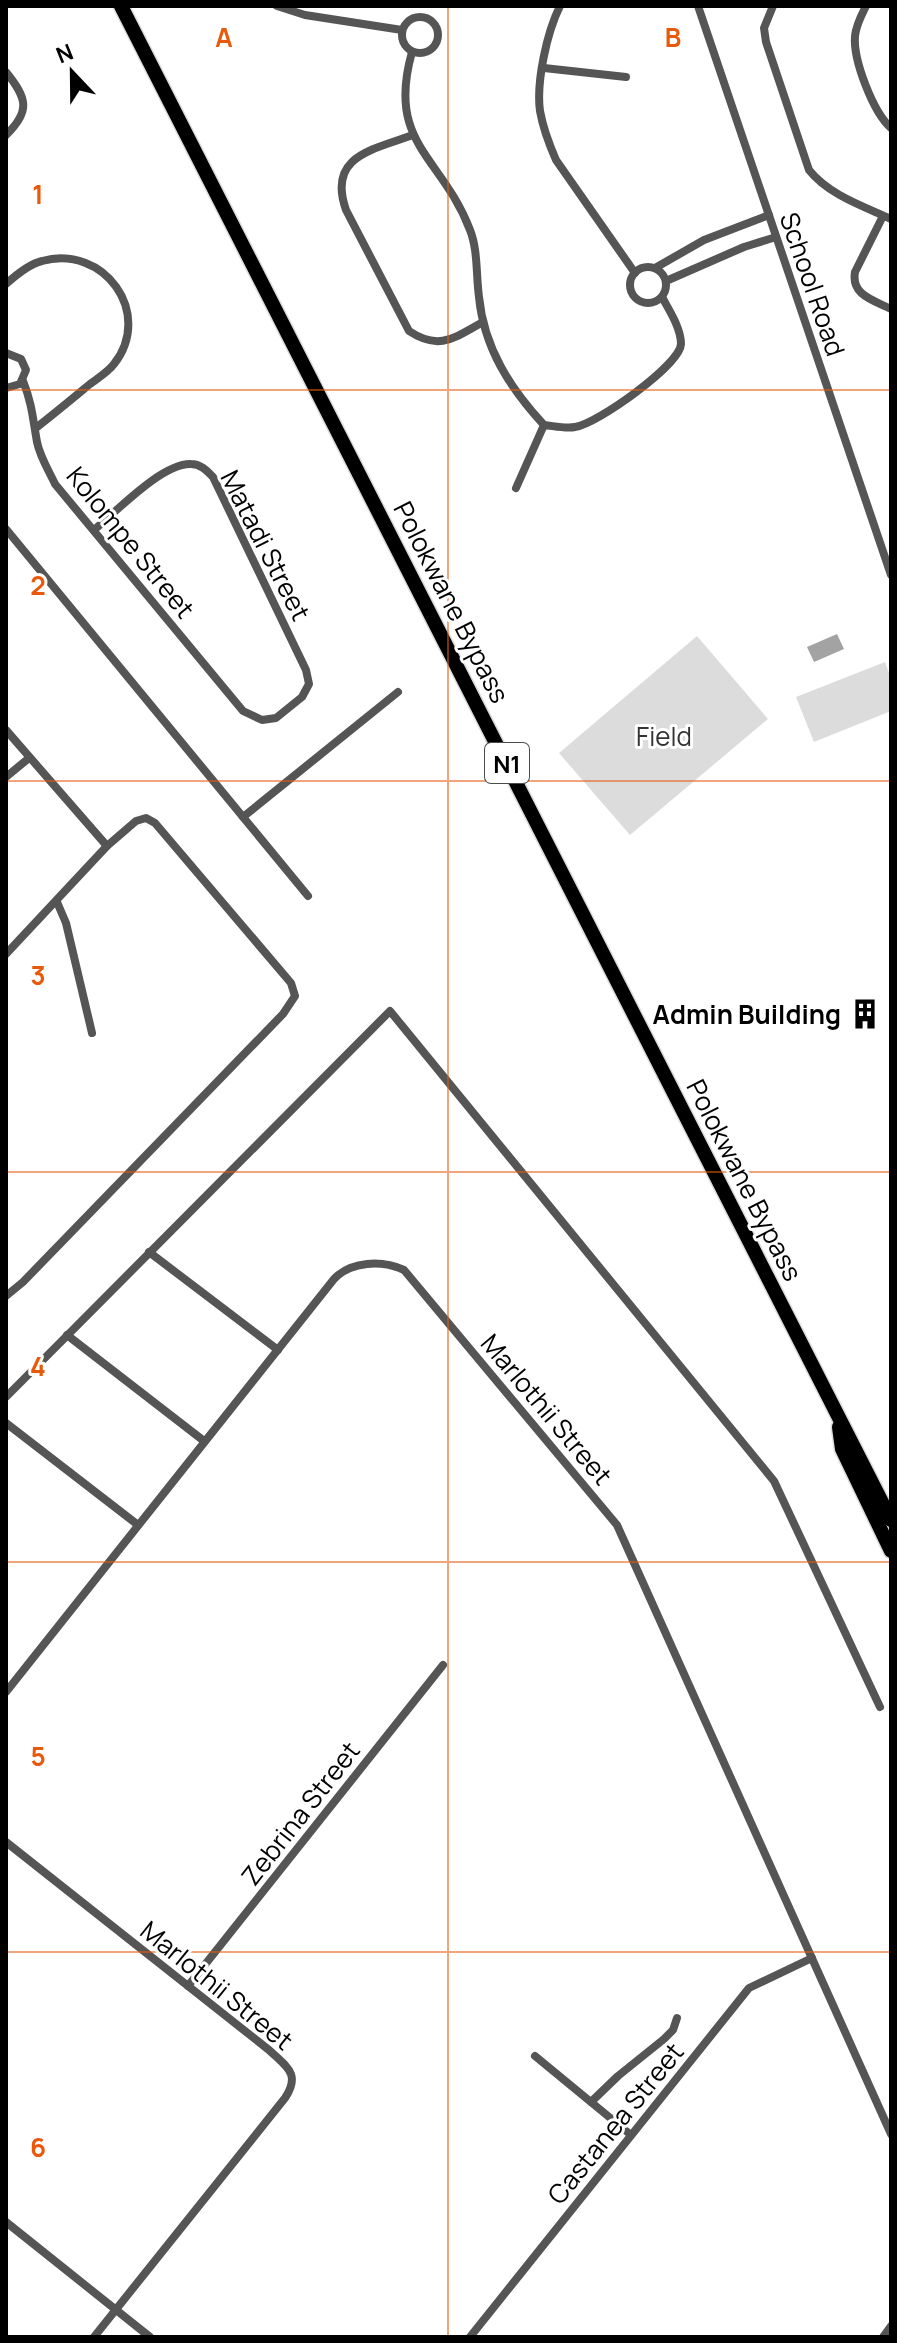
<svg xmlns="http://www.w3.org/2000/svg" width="897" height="2343" font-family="Manrope,sans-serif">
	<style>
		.green { fill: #dcdcdc }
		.water { fill: #a3a3a3 }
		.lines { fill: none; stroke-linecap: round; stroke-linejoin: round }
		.motorway-casing { stroke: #dbdbdb; stroke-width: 17 }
		.minor { stroke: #555; stroke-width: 8 }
		.motorway { stroke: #000; stroke-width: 14 }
		.grid { fill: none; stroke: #e8590c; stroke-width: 2; stroke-opacity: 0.55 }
		.labels { text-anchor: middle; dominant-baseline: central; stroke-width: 6; stroke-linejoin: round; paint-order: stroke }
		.shield { fill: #fff; stroke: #4c4c4c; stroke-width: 2 }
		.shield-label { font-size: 24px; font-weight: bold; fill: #000 }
		.street-label { font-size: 26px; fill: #000; stroke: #fff }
		.park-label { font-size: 26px; fill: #333; stroke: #fff }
		.poi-label { font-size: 26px; font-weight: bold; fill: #000; stroke: #fff; text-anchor: end }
		.grid-label { font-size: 26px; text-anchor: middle; font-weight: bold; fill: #e8590c; stroke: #fff; stroke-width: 6; stroke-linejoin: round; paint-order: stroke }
	</style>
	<rect width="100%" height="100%" fill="#fff"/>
	<g class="green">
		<path d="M697 636 768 719 630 835 559 753Z"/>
		<path d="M885 662 891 678V711L814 742 796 697Z"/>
	</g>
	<path class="water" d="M837 634 844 649 814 662 807 647Z"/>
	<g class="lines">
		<g class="motorway-casing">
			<g id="motorway">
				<path d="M121 6 891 1520"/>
				<path d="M839 1427 842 1449 891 1551"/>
			</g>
		</g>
		<g class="minor">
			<path d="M277 6 305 15 402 30"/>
			<path d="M560 6C547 32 536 82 540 111 543 128 549 144 556 160L635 273"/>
			<path d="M698 6 891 575"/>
			<path d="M773 6 764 28 766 42 809 170C829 195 863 206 891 219"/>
			<path d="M866 6C861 16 856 25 855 36 853 60 873 112 891 128"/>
			<circle cx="420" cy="35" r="18"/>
			<path d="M412 52C386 144 442 156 470 230 478 250 476 275 479 297 484 348 510 388 544 425 554 426 566 429 575 427 597 424 680 365 681 344 681 328 669 310 662 297"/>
			<path d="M544 68 626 77"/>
			<path d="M6 72C27 98 31 111 6 135"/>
			<path d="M413 135C372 150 327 156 346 210L409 331C439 351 454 338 483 322"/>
			<path d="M883 216 855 272C851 295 873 300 891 309"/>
			<circle cx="648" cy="285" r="18"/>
			<path d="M655 268 704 240 769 215"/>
			<path d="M666 281 744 247 776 237"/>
			<path d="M6 284C16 275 29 264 42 261 104 244 154 313 114 364 108 372 98 378 90 384 73 398 55 413 37 427"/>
			<path d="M6 353 21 359 26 370 20 384 6 388"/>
			<path d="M23 381C32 403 33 420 37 442 40 457 49 471 55 484L243 711 262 720 276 718 302 697 309 684 306 670 213 477C207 471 201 464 191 464 162 463 117 511 95 529"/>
			<path d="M516 488 544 425"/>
			<path d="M6 529 308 896"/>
			<path d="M6 730 107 846"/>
			<path d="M6 777 29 758"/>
			<path d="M243 817 398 692"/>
			<path d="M57 902 66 923 92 1033"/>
			<path d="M6 954 107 846 136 821 146 818 155 823 291 983 295 996 283 1014 23 1282 6 1296"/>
			<path d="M149 1252 278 1350"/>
			<path d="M67 1335 204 1441"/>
			<path d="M6 1397 390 1011 774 1481 880 1707"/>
			<path d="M6 1423 138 1525"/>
			<path d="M6 1692 334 1279C351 1261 382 1260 404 1270L617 1525 891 2134"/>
			<path d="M6 1842 269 2050C287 2067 301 2074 285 2098L94 2337"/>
			<path d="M188 1986 443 1665"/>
			<path d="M535 2056 631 2135"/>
			<path d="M591 2102 618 2076 664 2039 673 2030 677 2018"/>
			<path d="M6 2222 150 2337"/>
			<path d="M470 2337 749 1988 812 1958"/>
			<path d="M883 2337 891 2326"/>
		</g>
		<use href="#motorway" class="motorway"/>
	</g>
	<path class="grid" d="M448 6V2337M6 390H891M6 781H891M6 1172H891M6 1562H891M6 1952H891"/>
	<defs>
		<g id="building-bare" transform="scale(2.4)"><path d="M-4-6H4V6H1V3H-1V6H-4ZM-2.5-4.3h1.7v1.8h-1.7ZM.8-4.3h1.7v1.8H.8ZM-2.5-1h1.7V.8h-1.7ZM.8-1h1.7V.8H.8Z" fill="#000" stroke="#fff" stroke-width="2.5" paint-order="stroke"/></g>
	</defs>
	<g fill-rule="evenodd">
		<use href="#building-bare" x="865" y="1014"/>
	</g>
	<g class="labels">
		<rect class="shield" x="485" y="743" width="44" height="40" rx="6"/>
		<g class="shield-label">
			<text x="507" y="763">N1</text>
		</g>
		<g class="street-label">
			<text transform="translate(813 284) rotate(71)">School Road</text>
			<text transform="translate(131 542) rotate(51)">Kolompe Street</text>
			<text transform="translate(266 545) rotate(63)">Matadi Street</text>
			<text transform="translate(452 602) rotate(63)">Polokwane Bypass</text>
			<text transform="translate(745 1180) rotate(63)">Polokwane Bypass</text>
			<text transform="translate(547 1409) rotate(50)">Marlothii Street</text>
			<text transform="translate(300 1813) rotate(-52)">Zebrina Street</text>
			<text transform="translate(217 1985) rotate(39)">Marlothii Street</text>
			<text transform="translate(615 2123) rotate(-51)">Castanea Street</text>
		</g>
		<g class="park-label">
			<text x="664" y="736">Field</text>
		</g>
		<g class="poi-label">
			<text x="841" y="1014">Admin Building</text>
		</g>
	</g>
	<g class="grid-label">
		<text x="224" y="47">A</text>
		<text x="673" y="47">B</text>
		<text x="38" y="204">1</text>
		<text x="38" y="595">2</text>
		<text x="38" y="985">3</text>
		<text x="38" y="1376">4</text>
		<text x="38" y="1766">5</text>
		<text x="38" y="2157">6</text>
	</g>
	<rect width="897" height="2343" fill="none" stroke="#000000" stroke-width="16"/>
	<g transform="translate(72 72) rotate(338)" stroke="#ffffff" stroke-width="6" paint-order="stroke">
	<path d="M0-6L14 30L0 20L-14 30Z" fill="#000000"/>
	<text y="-12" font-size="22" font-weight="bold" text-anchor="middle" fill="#000000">N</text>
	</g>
</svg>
